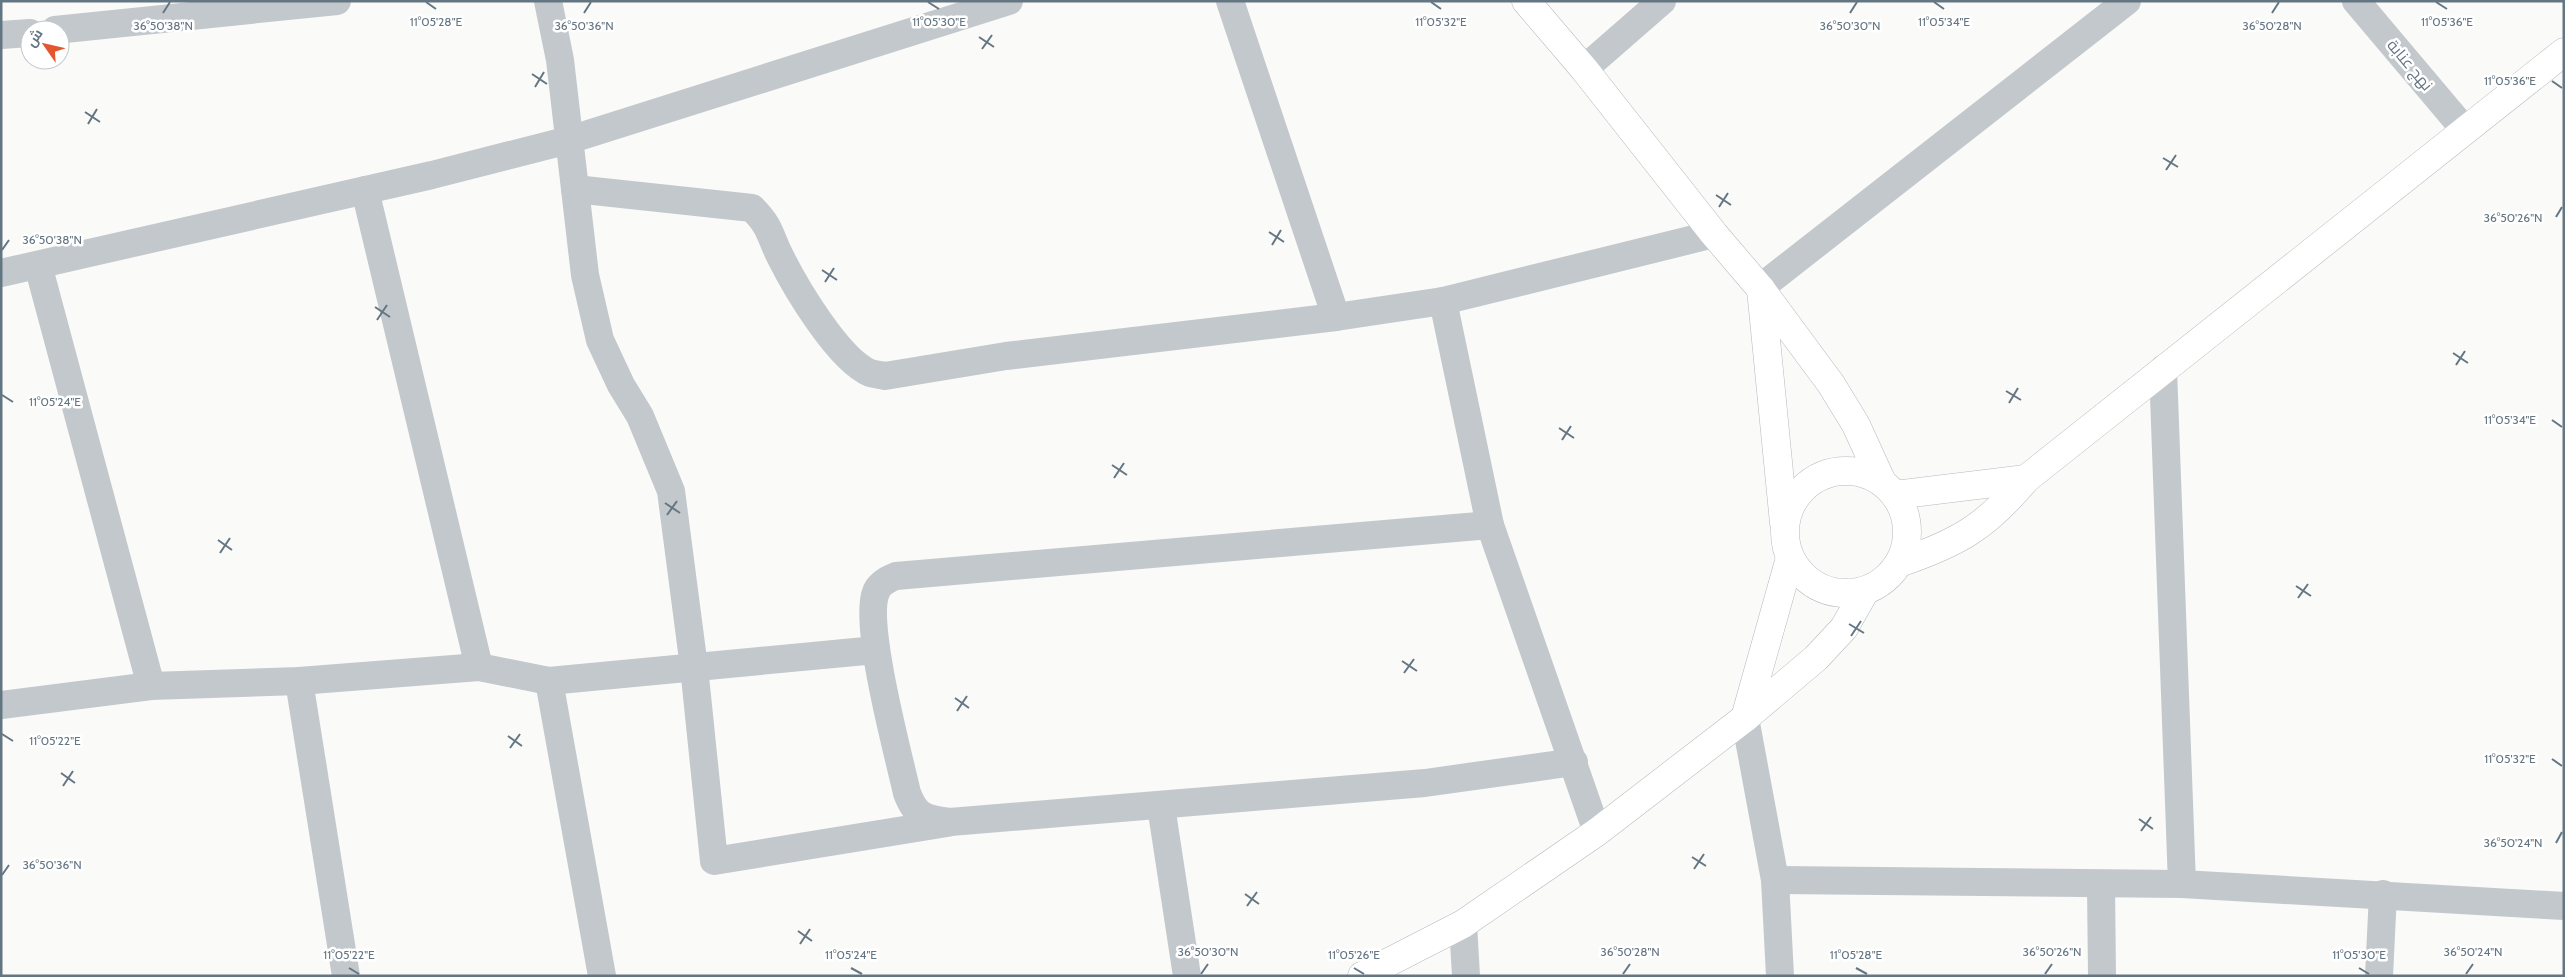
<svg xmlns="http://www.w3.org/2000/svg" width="2565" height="977" font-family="Cabin,Cairo,sans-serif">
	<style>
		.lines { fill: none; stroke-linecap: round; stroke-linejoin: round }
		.secondary-casing { stroke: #b3babf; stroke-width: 29 }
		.street { stroke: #c3c8cc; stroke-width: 28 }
		.secondary { stroke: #fff; stroke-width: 28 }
		.ticks { fill: none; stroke: #657683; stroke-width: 2 }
		.labels { text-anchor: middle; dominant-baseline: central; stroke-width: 5; stroke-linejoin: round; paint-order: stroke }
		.street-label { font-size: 16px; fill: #657683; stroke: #fff }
		.ticks-label { font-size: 12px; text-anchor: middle; fill: #657683; stroke: #fff; stroke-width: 5; stroke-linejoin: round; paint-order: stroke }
	</style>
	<rect width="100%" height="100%" fill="#fafaf8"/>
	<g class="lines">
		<g class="secondary-casing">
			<g id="secondary">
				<path d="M1526 1 1584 69 1714 234 1760 288 1831 384 1856 425 1882 482"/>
				<path d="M1761 289 1784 523"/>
				<circle cx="1846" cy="532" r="61"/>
				<path d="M1895 495 2026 479"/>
				<path d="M1899 563C1958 543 1986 527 2026 479L2564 52"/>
				<path d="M1745 718 1790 558"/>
				<path d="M1362 976 1463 924 1597 832 1745 718 1816 658 1844 628 1865 591"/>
			</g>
		</g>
		<g class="street">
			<path d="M548 1 560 60 585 275 600 340 621 385 640 416 671 491 694 667 714 861 947 823"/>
			<path d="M1230 1 1336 317"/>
			<path d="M2356 1 2464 129"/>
			<path d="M55 30 337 1"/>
			<path d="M1 35 30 33"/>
			<path d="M1584 69 1662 1"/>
			<path d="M575 189 752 208C772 228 769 235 781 258 796 288 838 359 870 373 874 374 880 375 885 376L1006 356 1336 317 1443 301 1714 234"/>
			<path d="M365 190 479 667"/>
			<path d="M38 265 151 686"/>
			<path d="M1 273 432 175 569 140 1009 1"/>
			<path d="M1760 288 2127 1"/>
			<path d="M1443 301 1490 525 1597 832"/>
			<path d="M2163 369 2182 884"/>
			<path d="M1490 525 896 576C888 579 879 584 876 592 863 624 898 753 907 793 916 817 925 819 950 822L1425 783 1574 762"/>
			<path d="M299 681 346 976"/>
			<path d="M549 681 602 976"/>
			<path d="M1 705 151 686 299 681 479 667 549 681 876 650"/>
			<path d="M1745 718 1775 880 1780 976"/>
			<path d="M1161 806 1187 976"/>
			<path d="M1775 880 2182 884 2564 906"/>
			<path d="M2101 884 2102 976"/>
			<path d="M1463 924 1466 976"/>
			<path d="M2379 976 2383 894"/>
		</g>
		<use href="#secondary" class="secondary"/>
	</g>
	<path class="ticks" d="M426 2 436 9M928 2 939 9M1431 2 1441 9M1934 2 1944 9M2436 2 2447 9M163 13 170 2M584 13 591 2M1850 13 1857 2M2272 13 2279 2M979 37 994 47M982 49 992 35M532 74 547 84M2552 81 2562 88M535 87 544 72M85 112 100 122M88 124 97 109M2163 158 2178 167M2166 170 2176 155M1716 195 1731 205M1719 207 1728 193M2556 217 2562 207M1269 232 1284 242M1272 245 1281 230M2 250 9 240M822 270 837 280M825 282 834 268M375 307 390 317M377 320 387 305M2453 353 2468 363M2456 365 2465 351M2006 391 2021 400M2 395 13 402M2009 403 2018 388M2552 420 2562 427M1559 428 1574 438M1562 440 1571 426M1112 465 1127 475M1114 478 1124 463M665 503 680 513M667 515 677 501M218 540 232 550M220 553 230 538M2296 586 2311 596M2298 598 2308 584M1849 624 1864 633M1851 636 1861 621M1402 661 1417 671M1404 673 1414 659M955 698 969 708M957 711 967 696M2 734 13 741M508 736 522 746M510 748 520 734M2552 759 2562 766M61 773 75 783M63 786 73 771M2139 819 2153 829M2141 831 2151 817M2556 843 2562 832M1692 857 1706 866M1694 869 1704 854M2 875 9 865M1245 894 1259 904M1247 906 1257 892M798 931 812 941M800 944 810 929M349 968 359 974M851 968 862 974M1354 968 1364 974M1856 968 1867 974M2359 968 2369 974M1201 974 1208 964M1623 974 1630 964M2045 974 2052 964M2466 974 2473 964"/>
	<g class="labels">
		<g class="street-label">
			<text transform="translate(2410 65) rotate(50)">نهج عنابة</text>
		</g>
	</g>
	<g class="ticks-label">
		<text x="436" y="26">11°05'28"E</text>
		<text x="939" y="26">11°05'30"E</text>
		<text x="1441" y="26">11°05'32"E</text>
		<text x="1944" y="26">11°05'34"E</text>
		<text x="2447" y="26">11°05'36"E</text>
		<text x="163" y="30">36°50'38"N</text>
		<text x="584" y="30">36°50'36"N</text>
		<text x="1850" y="30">36°50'30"N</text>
		<text x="2272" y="30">36°50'28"N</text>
		<text x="2510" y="85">11°05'36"E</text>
		<text x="2513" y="222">36°50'26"N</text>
		<text x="52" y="244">36°50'38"N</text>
		<text x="55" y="406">11°05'24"E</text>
		<text x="2510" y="424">11°05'34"E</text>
		<text x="55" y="745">11°05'22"E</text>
		<text x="2510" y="763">11°05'32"E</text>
		<text x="2513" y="847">36°50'24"N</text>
		<text x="52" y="869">36°50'36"N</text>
		<text x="1208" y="956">36°50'30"N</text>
		<text x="1630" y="956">36°50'28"N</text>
		<text x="2052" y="956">36°50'26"N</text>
		<text x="2473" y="956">36°50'24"N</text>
		<text x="349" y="959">11°05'22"E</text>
		<text x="851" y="959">11°05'24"E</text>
		<text x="1354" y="959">11°05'26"E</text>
		<text x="1856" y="959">11°05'28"E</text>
		<text x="2359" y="959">11°05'30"E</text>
	</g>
	<rect width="2565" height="977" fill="none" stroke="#657683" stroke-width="5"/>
	<g transform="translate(45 45) rotate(304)"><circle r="24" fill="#ffffff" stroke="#c1c8cd"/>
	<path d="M0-4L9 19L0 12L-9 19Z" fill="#e4572e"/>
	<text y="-8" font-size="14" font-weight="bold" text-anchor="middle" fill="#657683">ش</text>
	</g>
</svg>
